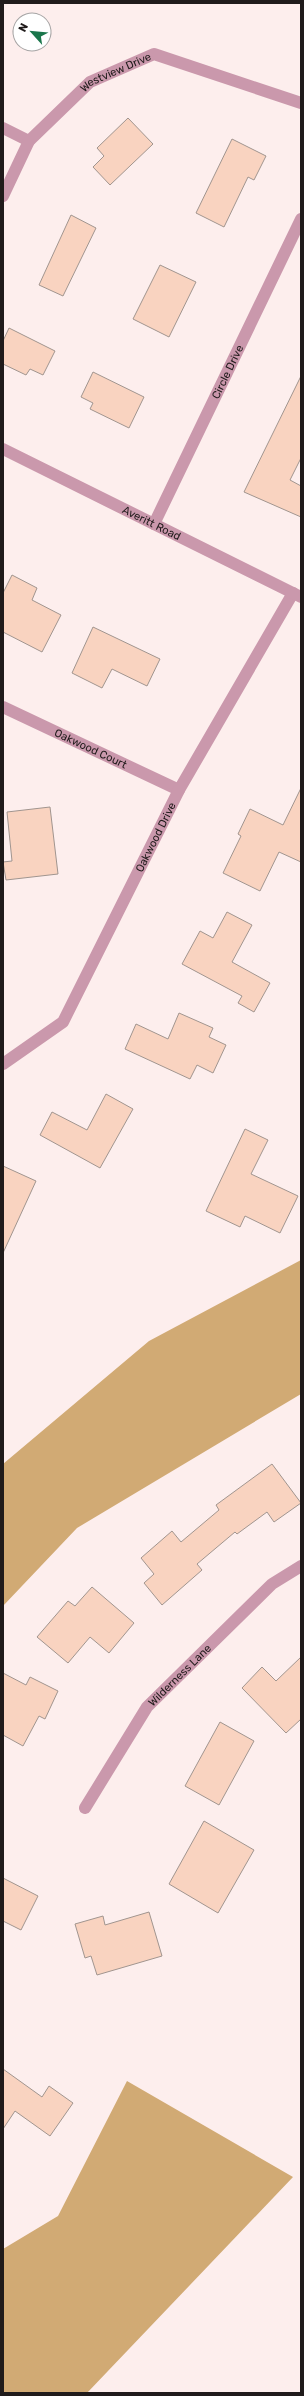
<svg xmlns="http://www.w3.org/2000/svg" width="304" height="2396" font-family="Rubik,sans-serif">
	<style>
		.forest { fill: #d1aa74 }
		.building { fill: #f9d3c0; stroke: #a1958f }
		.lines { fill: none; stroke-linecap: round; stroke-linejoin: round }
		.minor { stroke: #ca98ac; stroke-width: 12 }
		.tertiary { stroke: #ca98ac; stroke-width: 12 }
		.labels { text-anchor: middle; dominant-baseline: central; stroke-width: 3.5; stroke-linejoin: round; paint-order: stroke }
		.street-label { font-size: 11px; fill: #201b1b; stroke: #fff }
	</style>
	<rect width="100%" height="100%" fill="#fdeeed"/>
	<g class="forest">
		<path d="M301 1260V1394L77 1528 3 1606V1464L149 1341Z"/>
		<path d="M127 2081 293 2177 87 2393H3V2249L58 2216Z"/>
	</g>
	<g class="building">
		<path d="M128 118 153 144 110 185 93 167 104 156 97 148Z"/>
		<path d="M232 139 266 156 254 180 248 177 224 227 196 213Z"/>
		<path d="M71 215 96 228 63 296 39 285Z"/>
		<path d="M160 265 196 282 169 337 133 319Z"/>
		<path d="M9 328 55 351 43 375 30 369 26 375 3 364V341Z"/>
		<path d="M93 372 144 397 129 428 90 409 93 403 81 397Z"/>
		<path d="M301 376V458L290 480 301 486V517L244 492Z"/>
		<path d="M12 575 37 588 32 600 61 615 42 652 3 632V593Z"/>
		<path d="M93 627 160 659 147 686 112 669 102 688 72 673Z"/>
		<path d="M301 788V862L279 852 260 891 223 873 241 836 238 834 250 809 283 825Z"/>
		<path d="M50 807 58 874 6 880 3 862 12 861 7 812Z"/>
		<path d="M227 912 252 925 232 962 270 983 254 1012 238 1003 242 996 182 964 200 931 213 938Z"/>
		<path d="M179 1013 213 1028 209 1037 226 1045 213 1073 197 1065 190 1079 125 1049 136 1024 168 1039Z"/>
		<path d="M106 1094 133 1109 100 1168 40 1135 52 1112 87 1130Z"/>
		<path d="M245 1129 268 1140 251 1174 298 1196 280 1233 245 1216 240 1227 206 1211Z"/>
		<path d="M3 1166 36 1181 3 1253Z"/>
		<path d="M272 1464 301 1503 274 1522 267 1512 237 1534 235 1532 197 1564 202 1570 162 1605 144 1583 154 1574 141 1558 172 1531 181 1542 219 1510 216 1505Z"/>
		<path d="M92 1587 134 1623 109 1653 90 1637 68 1663 37 1637 68 1601 75 1606Z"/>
		<path d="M301 1657V1719L286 1733 242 1688 262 1667 276 1681Z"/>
		<path d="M3 1673 26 1685 30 1677 58 1691 45 1719 39 1716 23 1746 3 1735Z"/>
		<path d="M220 1722 254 1741 219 1805 185 1786Z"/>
		<path d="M204 1821 254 1850 218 1913 169 1884Z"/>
		<path d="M3 1878 38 1896 21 1930 3 1921Z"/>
		<path d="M149 1912 162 1956 97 1975 91 1956 85 1958 75 1924 103 1916 105 1925Z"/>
		<path d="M3 2069 42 2097 49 2086 73 2103 50 2136 15 2111 3 2129Z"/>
	</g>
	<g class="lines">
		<g class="minor">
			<path d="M3 128 29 141"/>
			<path id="s1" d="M3 196 29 141 90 82 154 54 301 103"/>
			<path id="s2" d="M154 524 301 219"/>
			<path id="s3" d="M3 707 179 790"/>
			<path id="s4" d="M3 1064 63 1022 179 790 293 593"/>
			<path id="s5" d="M85 1808 147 1707 272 1584 301 1566"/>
		</g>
		<path class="tertiary" id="s6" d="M3 449 301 597"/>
	</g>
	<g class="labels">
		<g class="street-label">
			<text stroke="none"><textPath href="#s1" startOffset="173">Westview Drive</textPath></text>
			<text stroke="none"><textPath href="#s2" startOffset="169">Circle Drive</textPath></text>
			<text stroke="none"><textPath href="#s6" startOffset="166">Averitt Road</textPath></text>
			<text stroke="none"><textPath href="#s3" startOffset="97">Oakwood Court</textPath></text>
			<text stroke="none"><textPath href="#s4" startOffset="280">Oakwood Drive</textPath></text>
			<text stroke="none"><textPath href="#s5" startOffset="164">Wilderness Lane</textPath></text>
		</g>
	</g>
	<rect width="304" height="2396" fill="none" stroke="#201b1b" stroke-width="8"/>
	<g transform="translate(32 32) rotate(297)"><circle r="19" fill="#ffffff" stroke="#a6a4a4"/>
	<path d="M0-3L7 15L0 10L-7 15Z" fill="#1a764b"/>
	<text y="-6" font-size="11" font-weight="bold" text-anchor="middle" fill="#201b1b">N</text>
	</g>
</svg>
